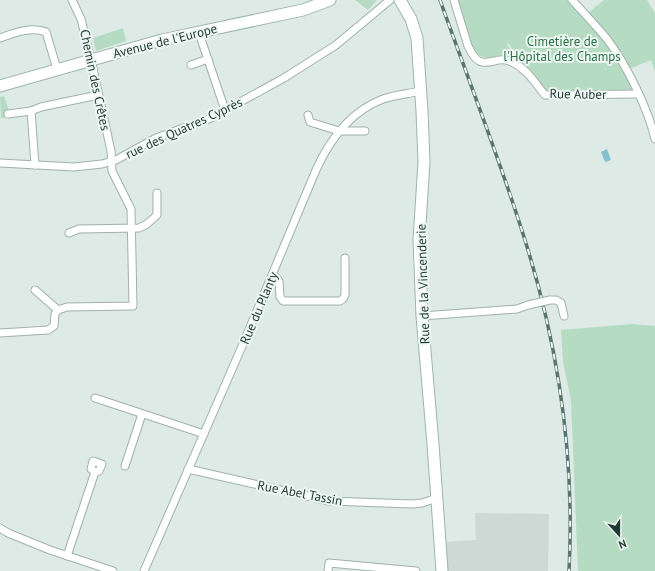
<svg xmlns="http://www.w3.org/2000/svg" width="655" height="571" font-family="'PT Sans',sans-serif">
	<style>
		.built { fill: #ccd9d4 }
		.green { fill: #b5dcc2 }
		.water { fill: #84c1d0 }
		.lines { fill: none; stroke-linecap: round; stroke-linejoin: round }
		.street-casing { stroke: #a0b1ac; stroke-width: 9 }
		.secondary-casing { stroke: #9db5ae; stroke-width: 13 }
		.street { stroke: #fff; stroke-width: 7 }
		.secondary { stroke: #fff; stroke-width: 11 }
		.rail-casing { stroke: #59756f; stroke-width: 3.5 }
		.rail { stroke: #eef6f2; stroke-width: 2; stroke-dasharray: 6; stroke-linecap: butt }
		.street-bridge-casing { stroke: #a0b1ac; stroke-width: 9; stroke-linecap: butt }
		.street-bridge { stroke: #fff; stroke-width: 7 }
		.labels { text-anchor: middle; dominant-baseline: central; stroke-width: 4; stroke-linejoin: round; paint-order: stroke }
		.street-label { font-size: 13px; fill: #1f3933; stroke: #eef6f2 }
		.park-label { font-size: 13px; fill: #297048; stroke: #eef6f2 }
	</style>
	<rect width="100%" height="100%" fill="#ddeae5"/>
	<path class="built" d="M475 513 549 514 548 571H447L445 542 476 540Z"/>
	<g class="green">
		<path d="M355 0H377L368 10Z"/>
		<path d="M457 0H569L593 26 615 54 634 90 633 92H545L534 76 516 57 515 55 516 54 508 43 507 44 510 49 503 54 490 59 476 54 473 51Z"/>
		<path d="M604 0H647L655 13V71L651 60 629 69 616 45 589 12Z"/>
		<path d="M123 28 126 41 96 51 93 38Z"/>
		<path d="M4 96 11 117 1 118 0 97Z"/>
		<path d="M632 324 655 326V571H578L571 401 563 361 561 330Z"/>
	</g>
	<path class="water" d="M607 149 611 160 605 162 601 152Z"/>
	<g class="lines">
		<g class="street-casing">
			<g id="street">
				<path d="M454 0 468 46C482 77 493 53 512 62 527 69 535 83 545 95H547L638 94"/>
				<path d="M572 0C584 13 596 26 607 39 626 64 648 108 655 139"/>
				<path d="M0 38C14 33 32 26 46 32L57 69"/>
				<path d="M201 39 225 110"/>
				<path d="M191 65 208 59"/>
				<path d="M31 111 35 165"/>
				<path d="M8 114 31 111 41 107 98 95"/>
				<path d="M308 115 310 122 339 131H365"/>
				<path d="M0 163 74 167 102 164 116 160 156 138 211 118 284 78 336 45 390 0"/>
				<path d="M69 233 79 229 139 228 147 224 157 215V193"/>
				<path d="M273 274 279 281 280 297 283 301H340L343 299 345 295V258"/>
				<path d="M35 290 58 310 67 307 133 306 131 209 112 171 111 151 92 64 81 19 72 0"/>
				<path d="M550 300H556L561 303 564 316"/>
				<path d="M422 316 517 309 528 305"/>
				<path d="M0 333 48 330 54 326 55 314 58 310"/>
				<path d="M95 398 204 434"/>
				<path d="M93 461 102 464 99 471 95 472 91 469Z"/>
				<path d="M125 466 142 414"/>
				<path d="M188 469 329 501 412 504 422 503 437 498"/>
				<path d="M0 528 8 533 50 550 113 571"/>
				<path d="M67 556 95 472"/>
				<path d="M144 571 243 344 316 170C330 139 351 111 383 99 395 95 408 94 420 91"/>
				<path d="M328 571 329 563 416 571"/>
			</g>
		</g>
		<g class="secondary-casing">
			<g id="secondary">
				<path d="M400 0 411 19 417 38 422 111 424 162 419 240 422 316 433 444 442 571"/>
				<path d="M0 86 162 40 303 10 330 0"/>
			</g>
		</g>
		<use href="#street" class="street"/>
		<use href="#secondary" class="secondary"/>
		<g class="rail-casing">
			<path id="rail" d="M440 0C468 79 499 157 524 237 558 344 575 459 569 571"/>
		</g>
		<use href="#rail" class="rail"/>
		<g class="street-bridge-casing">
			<path id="street-bridge" d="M528 305 550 300"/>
		</g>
		<use href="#street-bridge" class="street-bridge"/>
	</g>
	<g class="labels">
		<g class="street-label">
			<text transform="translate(165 41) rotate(-14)">Avenue de l'Europe</text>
			<text transform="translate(95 80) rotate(78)">Chemin des Crêtes</text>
			<text transform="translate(578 94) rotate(1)">Rue Auber</text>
			<text transform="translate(184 128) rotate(-25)">rue des Quatres Cyprès</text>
			<text transform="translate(423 284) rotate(-92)">Rue de la Vincenderie</text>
			<text transform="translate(259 308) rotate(-67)">Rue du Planty</text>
			<text transform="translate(300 493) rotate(11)">Rue Abel Tassin</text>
		</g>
		<g class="park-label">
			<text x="562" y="41">Cimetière de<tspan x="562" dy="15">l'Hôpital des Champs</tspan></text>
		</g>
	</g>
	<g transform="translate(619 535) rotate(159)" stroke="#eef6f2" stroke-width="3" paint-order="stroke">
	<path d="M0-3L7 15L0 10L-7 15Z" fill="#1f3933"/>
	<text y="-6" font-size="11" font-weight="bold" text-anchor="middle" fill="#1f3933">N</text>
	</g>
</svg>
